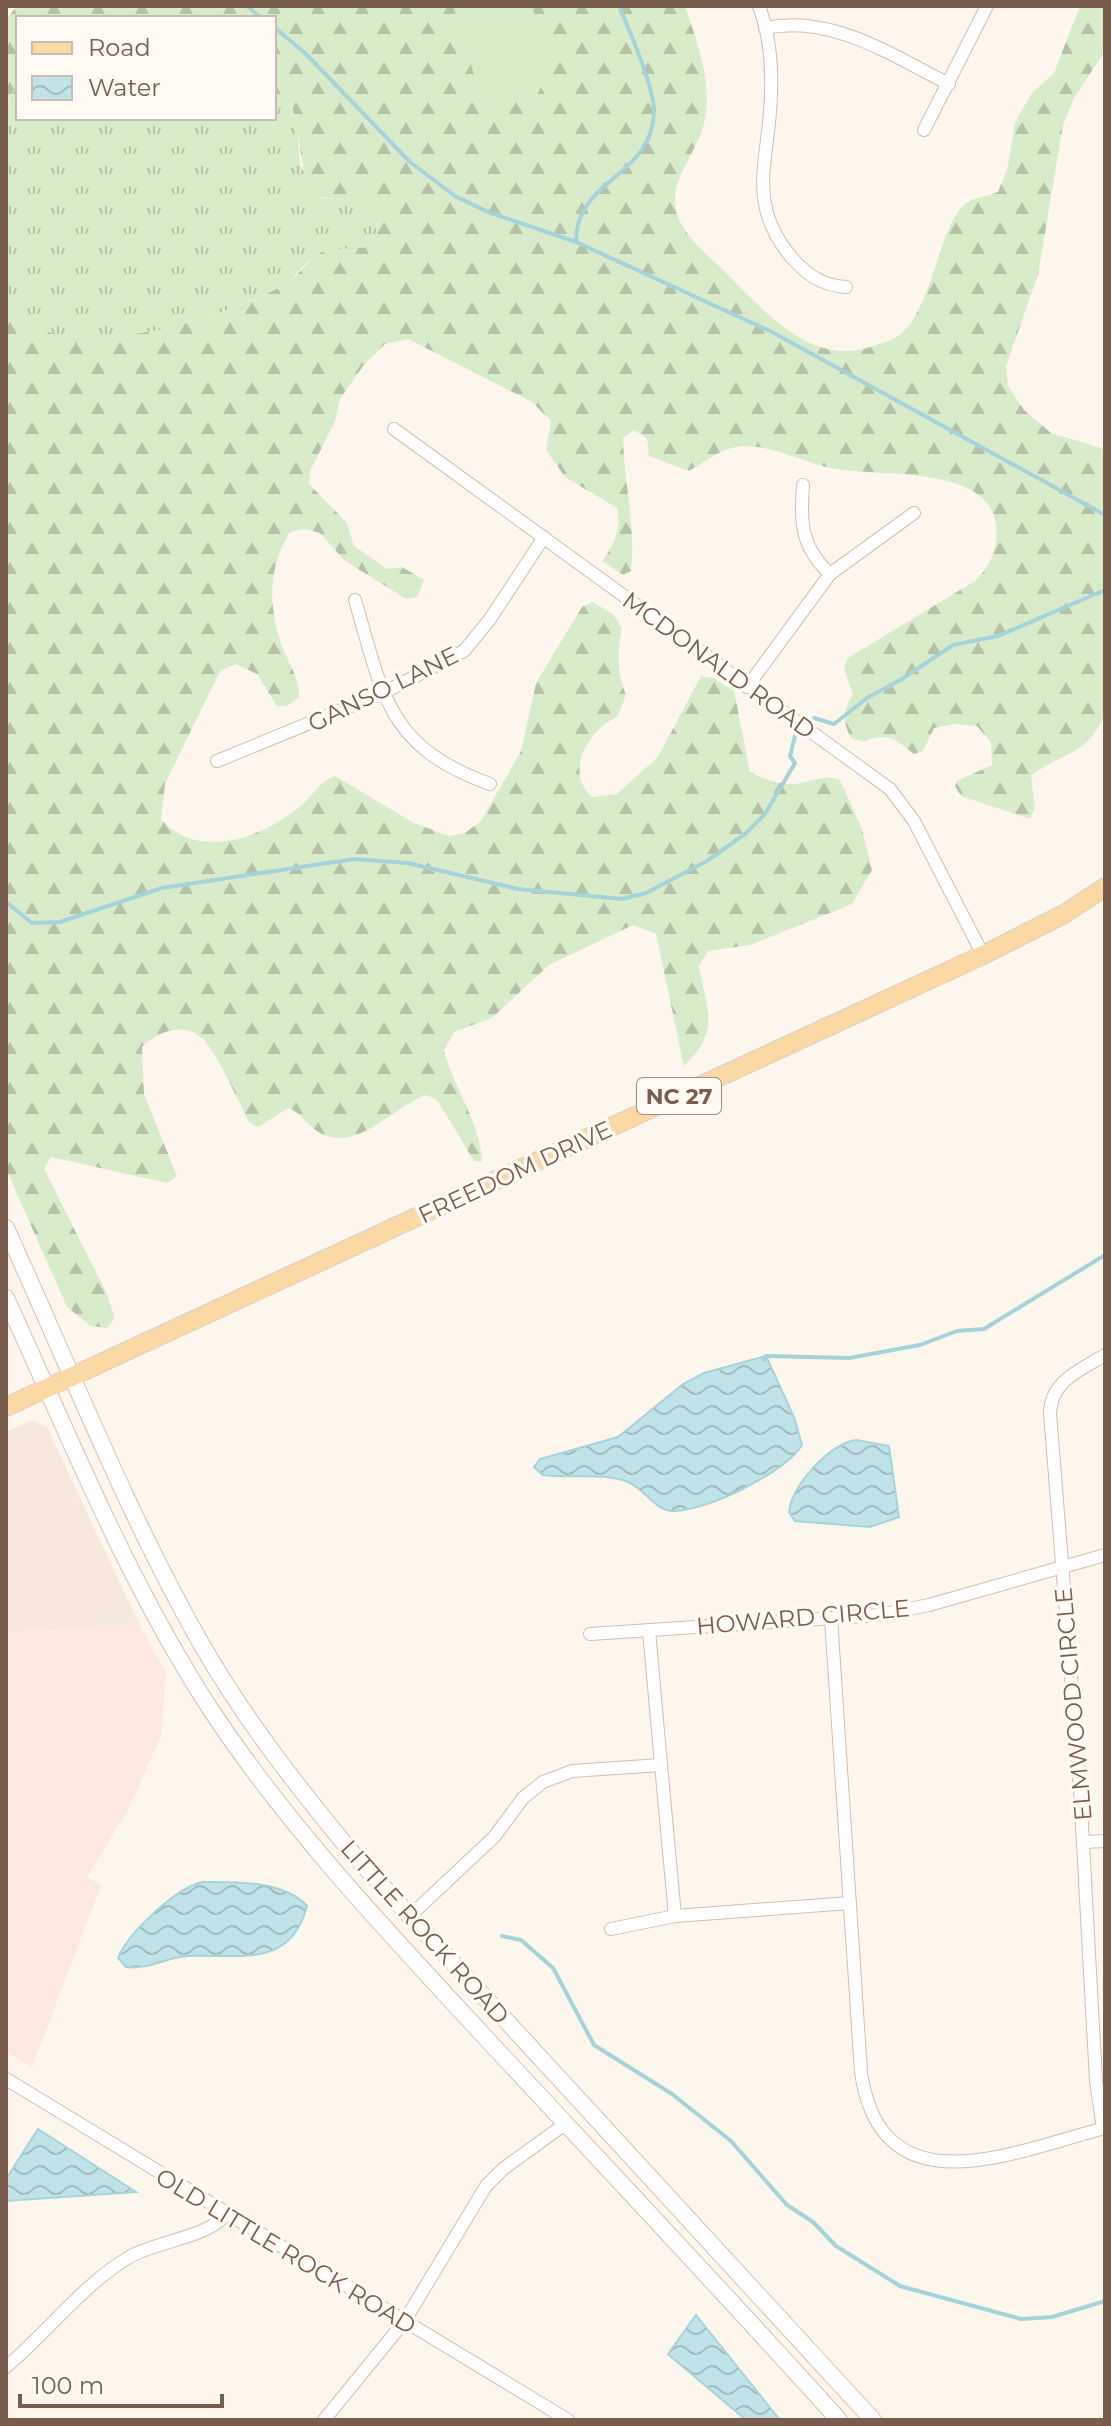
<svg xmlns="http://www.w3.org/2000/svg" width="1111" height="2426" font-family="Montserrat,sans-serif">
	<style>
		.residential { fill: #f5e8da }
		.commercial { fill: #fde8e0 }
		.grass { fill: url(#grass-tufts) }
		.forest { fill: url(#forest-firs) }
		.green { fill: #d8ecc9 }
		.water { fill: url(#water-waves); stroke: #a5d3da; stroke-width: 2 }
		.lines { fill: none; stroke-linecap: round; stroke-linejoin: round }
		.stream { stroke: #a5d3da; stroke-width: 4 }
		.street-casing { stroke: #d1beb0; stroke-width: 14 }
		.secondary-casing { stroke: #d6c0b0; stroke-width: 18 }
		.primary-casing { stroke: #dad1cd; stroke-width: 20 }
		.street { stroke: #fff; stroke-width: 12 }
		.secondary { stroke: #fff; stroke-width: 16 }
		.primary { stroke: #fbd9a5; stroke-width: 18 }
		.labels { text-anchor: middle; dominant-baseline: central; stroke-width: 7; stroke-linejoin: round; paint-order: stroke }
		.shield { fill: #fffaf3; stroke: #a28b7f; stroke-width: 2 }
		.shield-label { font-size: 22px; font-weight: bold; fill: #7a5c4d }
		.street-label { font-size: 24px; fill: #7a5c4d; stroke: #fffaf3 }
	</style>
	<defs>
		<pattern id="grass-tufts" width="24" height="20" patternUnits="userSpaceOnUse" patternTransform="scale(2)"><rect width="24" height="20" fill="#d8ecc9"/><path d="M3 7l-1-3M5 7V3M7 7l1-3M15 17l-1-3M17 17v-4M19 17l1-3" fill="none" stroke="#b4c2a5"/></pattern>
		<pattern id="forest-firs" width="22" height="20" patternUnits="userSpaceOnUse" patternTransform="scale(2)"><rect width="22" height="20" fill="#d8ecc9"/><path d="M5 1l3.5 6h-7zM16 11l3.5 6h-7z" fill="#b4c2a5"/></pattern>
		<pattern id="water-waves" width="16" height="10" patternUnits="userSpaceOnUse" patternTransform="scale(2)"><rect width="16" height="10" fill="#bfe3e8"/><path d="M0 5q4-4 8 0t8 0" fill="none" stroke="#a0bbbe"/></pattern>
	</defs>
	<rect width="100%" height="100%" fill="#fdf6ec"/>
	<path class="residential" d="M32 1420 47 1427 139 1624 6 1632V1432Z"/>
	<path class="commercial" d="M139 1624 166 1673 161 1736 129 1808 87 1877 101 1885 32 2067 6 2052V1632Z"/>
	<path class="grass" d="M18 79V118H274V97L292 106 297 126 300 165 320 198 363 199 375 207 377 234 369 247C352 250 330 250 315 257 302 262 296 279 284 285 222 317 122 350 53 333 32 328 19 313 6 296V108Z"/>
	<path class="forest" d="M17 6H685C697 43 712 80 705 119 700 150 669 178 676 210 681 234 708 255 725 272 763 310 813 369 873 346 882 343 893 340 901 334 934 306 940 217 969 201 977 197 989 196 998 192L1008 166 1015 123 1031 94 1054 73 1080 6H1105V51L1074 98 1063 125 1038 275 1006 366 1008 386 1024 410 1051 433 1105 449V715C1084 759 1064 750 1031 776L1035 808 1030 819 961 796 955 786 957 781 992 765 991 742 977 726 953 724 934 728 923 751 914 754C896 740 886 731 864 742L851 738C842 720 843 711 853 694L844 669 848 658 975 581C991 565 998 550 996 527 991 461 871 479 826 467 799 460 772 446 744 446 723 447 706 461 689 471L649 456 647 438 634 430 623 438C624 483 636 526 631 571L623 575 602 561C614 546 622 528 617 508L565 477 546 450 551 421 532 402 408 339 385 344 363 366 340 399 335 421 310 471 309 484 347 523 354 546 387 569 402 567 424 580 417 597 406 599 344 560 320 533 304 529 290 532C269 565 268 602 280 640 286 660 300 676 299 698L286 706H277L257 674 236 664 220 671 165 784 161 819C198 863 267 836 303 804 315 793 319 782 335 776L414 823 449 836 465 833 481 821 521 751 536 683 582 607 592 602 613 614 622 628C617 652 617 672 626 695L617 717C588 730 564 772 592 797L617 794 658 757 701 676 713 678 734 691 750 772C764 779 780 785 795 784 812 782 824 774 840 780L862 829 872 870 852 904 750 945 708 951 699 966C707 1012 721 1030 684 1066L656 934 633 925 549 965 492 1018 454 1032 444 1051C454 1088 481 1124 482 1162L474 1161 437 1100 426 1095C393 1107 354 1156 317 1131 305 1123 302 1113 288 1108L258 1127 249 1122C239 1102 217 1053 203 1039 184 1021 158 1031 142 1047L144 1094 177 1176 167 1183 51 1157 44 1169 106 1292 115 1318 107 1328 91 1326 67 1307 6 1169V296C19 313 32 328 53 333 118 349 226 317 284 285 300 277 307 256 326 251 340 248 355 249 369 247L377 234 375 207C354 193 331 204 310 193 300 164 300 136 292 106L274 97V18H18V79L6 108V19Z"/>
	<path class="green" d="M453 6H530L559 51 536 97 482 101Z"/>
	<g class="water">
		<path d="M766 1356 794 1417 802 1445C786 1472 705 1512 673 1511 655 1511 645 1489 628 1482 603 1472 569 1479 543 1475L534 1467 540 1459 618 1437 683 1384 704 1373Z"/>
		<path d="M856 1440 889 1446 899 1517 870 1527 795 1521 789 1512C791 1486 830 1443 856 1440Z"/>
		<path d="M202 1882C235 1882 283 1880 307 1906 290 1971 236 1953 187 1956 165 1958 148 1970 126 1967L118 1958C128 1933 176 1888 202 1882Z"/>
		<path d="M38 2129 136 2192 6 2201V2179Z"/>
		<path d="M696 2315 780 2420H746L668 2354Z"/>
	</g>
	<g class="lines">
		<g class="stream">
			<path d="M247 6 261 18"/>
			<path d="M274 27 305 53 410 162 455 196 488 212 576 242 772 332 1105 515"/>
			<path d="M576 242C575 178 653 178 654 111 654 88 629 29 619 6"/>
			<path d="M814 718 834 724 867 698 902 679 953 645 998 636 1105 590"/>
			<path d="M6 902 32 923 60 922 162 888 354 859 408 863 518 889 622 899 646 893 707 861 745 834 765 814 795 763 790 756 795 736"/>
			<path d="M764 1360 766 1356 849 1358 920 1345 957 1331 984 1329 1105 1255"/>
			<path d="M502 1936 521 1940 553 1968 594 2045 672 2094 731 2141 787 2205 813 2222 836 2246 900 2286 1021 2319 1052 2317 1105 2301"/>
		</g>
		<g class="street-casing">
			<g id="street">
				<path d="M759 6C769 33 772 62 771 91 771 156 743 202 793 259 808 276 824 286 846 287"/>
				<path d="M765 28C832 14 891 55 949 84"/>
				<path d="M924 130 987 6"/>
				<path d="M394 429 890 789 914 821 983 955"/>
				<path d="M803 485C800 523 801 547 830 574"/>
				<path d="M355 600C383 695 387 747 490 784"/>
				<path d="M747 687 830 574 914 513"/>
				<path d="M217 761 383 693 464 651 490 619 544 537"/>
				<path d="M831 1618 861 2072C881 2213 1015 2151 1105 2128"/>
				<path d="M590 1634 879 1615 929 1605 1105 1555"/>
				<path d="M661 1765 675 1916 850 1903"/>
				<path d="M1084 1842 1105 1841"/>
				<path d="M410 1916 494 1837 523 1798 543 1782 572 1771 661 1765 649 1630"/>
				<path d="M611 1929 675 1916"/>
				<path d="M6 2079 568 2420"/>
				<path d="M1103 2128 1096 2081 1080 1789 1050 1413C1051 1381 1080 1370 1105 1355"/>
				<path d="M6 2367C48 2332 83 2284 131 2256 158 2241 209 2237 226 2214"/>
				<path d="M324 2420 404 2322 486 2186 503 2169 565 2124"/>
			</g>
		</g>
		<g class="secondary-casing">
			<g id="secondary">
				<path d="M6 1228C70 1368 127 1514 203 1647 246 1721 299 1789 353 1854L873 2420"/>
				<path d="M6 1298C70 1438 127 1581 211 1710 289 1828 387 1931 483 2035 602 2163 722 2290 839 2420"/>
			</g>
		</g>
		<g class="primary-casing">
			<path id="primary" d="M6 1407 983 955 1064 914 1105 887"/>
		</g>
		<use href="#street" class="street"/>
		<use href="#secondary" class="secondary"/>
		<use href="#primary" class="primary"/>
	</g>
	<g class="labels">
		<rect class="shield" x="637" y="1078" width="84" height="36" rx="6"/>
		<g class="shield-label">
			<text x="679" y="1096">NC 27</text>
		</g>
		<g class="street-label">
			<text transform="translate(719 665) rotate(36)">MCDONALD ROAD</text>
			<text transform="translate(383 689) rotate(-26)">GANSO LANE</text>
			<text transform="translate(515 1172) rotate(-25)">FREEDOM DRIVE</text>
			<text transform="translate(803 1617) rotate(-5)">HOWARD CIRCLE</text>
			<text transform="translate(1073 1704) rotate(-95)">ELMWOOD CIRCLE</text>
			<text transform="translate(425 1932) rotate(48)">LITTLE ROCK ROAD</text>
			<text transform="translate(286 2251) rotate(31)">OLD LITTLE ROCK ROAD</text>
		</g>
	</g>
	<rect width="1111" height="2426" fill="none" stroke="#7a5c4d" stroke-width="16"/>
	<rect x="16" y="16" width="260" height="104" fill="#fffaf3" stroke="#cabbb1" stroke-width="2"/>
	<rect x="32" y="42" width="40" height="12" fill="#fbd9a5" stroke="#cabbb1" stroke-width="2"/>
	<text x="88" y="56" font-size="24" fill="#7a5c4d">Road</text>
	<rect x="32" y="76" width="40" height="24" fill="url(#water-waves)" stroke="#cabbb1" stroke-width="2"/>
	<text x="88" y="96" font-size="24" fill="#7a5c4d">Water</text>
	<path d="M20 2394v12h202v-12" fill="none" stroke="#7a5c4d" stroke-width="4"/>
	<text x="32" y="2394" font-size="24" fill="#7a5c4d" stroke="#fffaf3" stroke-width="6" paint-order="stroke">100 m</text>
</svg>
